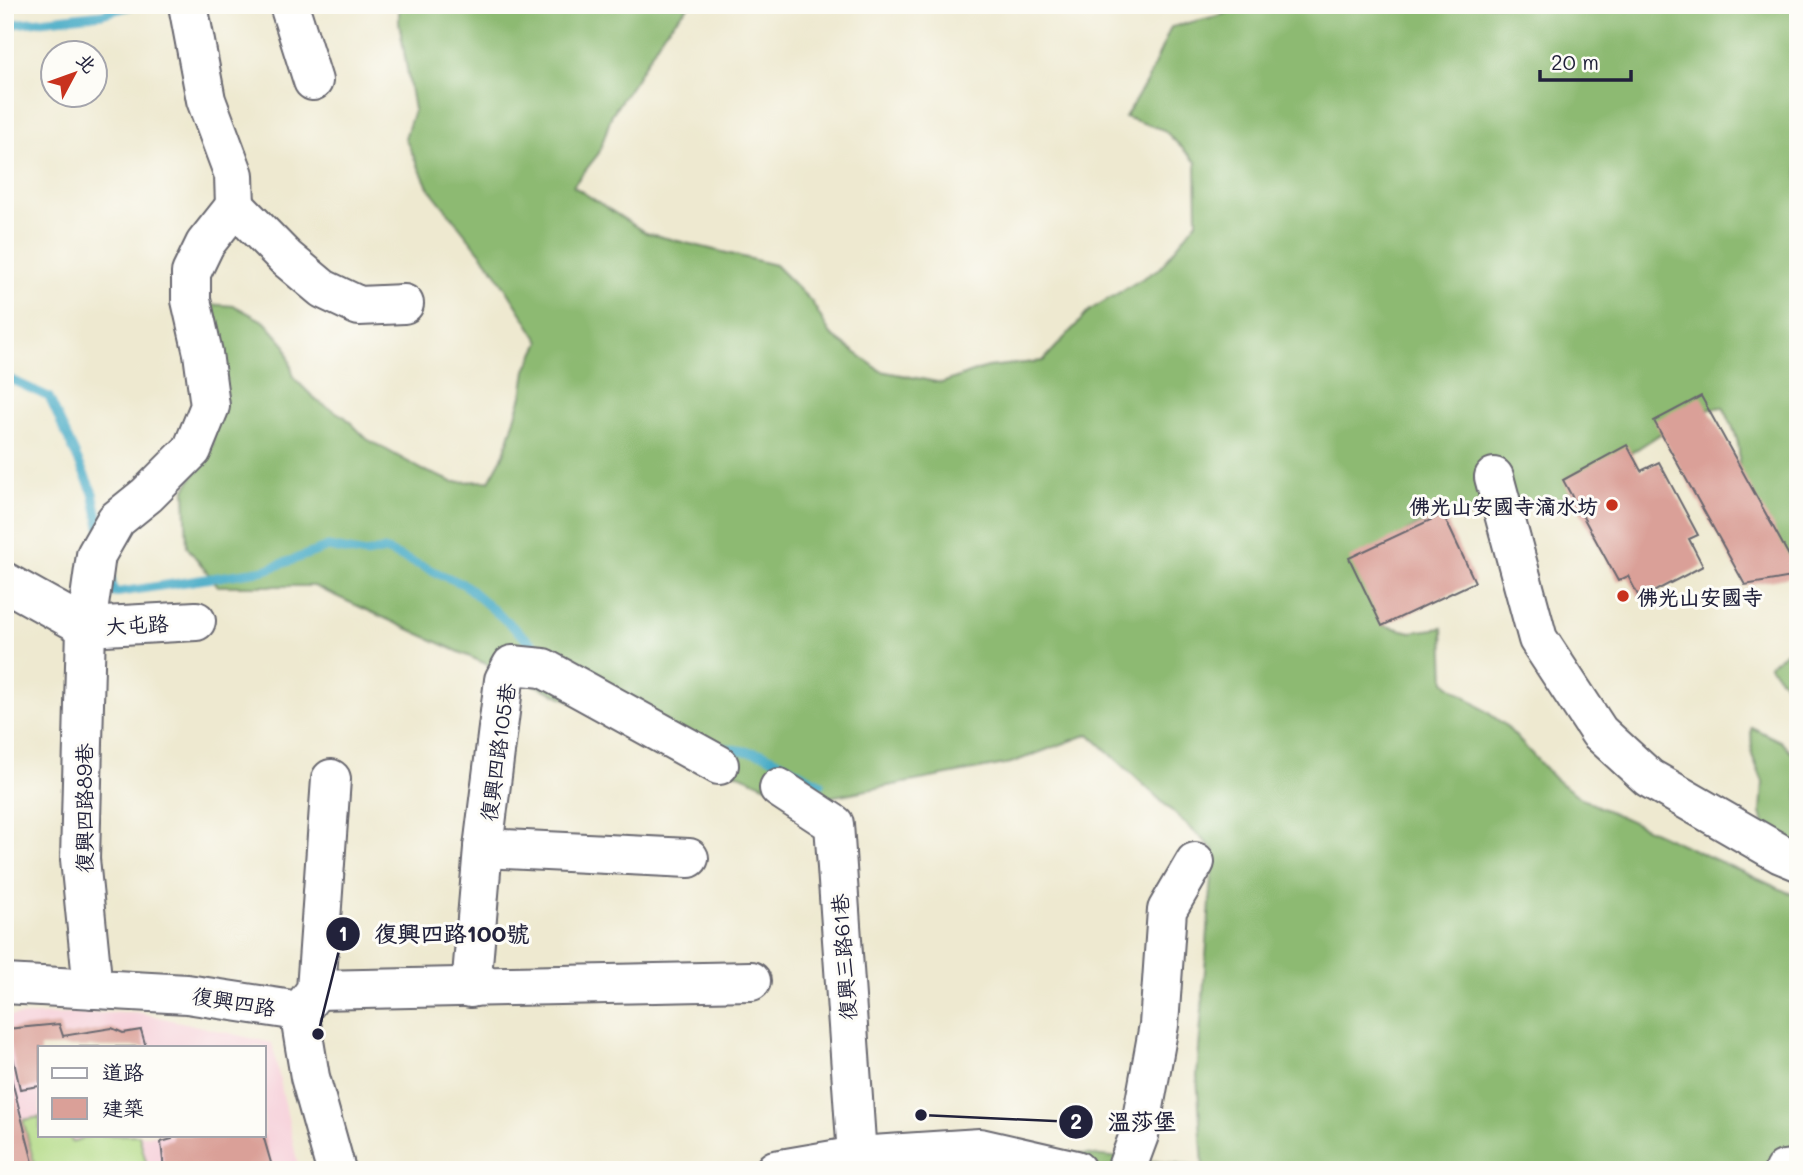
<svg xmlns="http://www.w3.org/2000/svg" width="1803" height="1175" font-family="Mali,'LXGW WenKai TC',sans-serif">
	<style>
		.built { fill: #f6cfd9; fill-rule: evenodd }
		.green { fill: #b2da85; stroke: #6a7e60; stroke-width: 2 }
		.forest { fill: #8dba72; stroke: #586e56; stroke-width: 2 }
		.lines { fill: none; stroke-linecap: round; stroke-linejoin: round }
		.stream { stroke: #46abc6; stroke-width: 9 }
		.building { fill: #daa098 }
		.minor-casing { stroke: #69686f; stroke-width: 42 }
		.minor { stroke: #fff; stroke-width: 38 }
		.poi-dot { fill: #c8321e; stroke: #fdfcf7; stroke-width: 2.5 }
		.labels { text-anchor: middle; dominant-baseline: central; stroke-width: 6; stroke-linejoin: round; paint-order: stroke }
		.poi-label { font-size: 21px; font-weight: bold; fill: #22223b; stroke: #fdfcf7; text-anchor: end }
		.street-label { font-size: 21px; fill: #22223b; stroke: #fdfcf7 }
		.leader { fill: none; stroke: #22223b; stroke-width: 2.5 }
		.callout-dot { fill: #22223b; stroke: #fdfcf7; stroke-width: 2.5 }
		.mark-label { font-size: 21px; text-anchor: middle; font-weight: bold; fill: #fff }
		.callout-label { font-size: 23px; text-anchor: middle; font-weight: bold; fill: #22223b; stroke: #fdfcf7; stroke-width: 6; stroke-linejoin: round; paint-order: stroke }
	</style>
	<rect width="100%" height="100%" fill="#fdfcf7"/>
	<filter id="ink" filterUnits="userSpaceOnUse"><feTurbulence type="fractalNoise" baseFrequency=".0143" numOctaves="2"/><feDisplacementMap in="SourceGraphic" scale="14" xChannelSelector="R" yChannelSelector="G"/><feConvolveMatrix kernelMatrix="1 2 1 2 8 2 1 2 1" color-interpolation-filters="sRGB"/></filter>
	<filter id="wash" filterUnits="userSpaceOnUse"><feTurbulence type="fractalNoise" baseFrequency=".00686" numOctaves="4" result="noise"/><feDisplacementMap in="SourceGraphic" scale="28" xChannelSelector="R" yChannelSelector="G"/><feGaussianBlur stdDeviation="1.57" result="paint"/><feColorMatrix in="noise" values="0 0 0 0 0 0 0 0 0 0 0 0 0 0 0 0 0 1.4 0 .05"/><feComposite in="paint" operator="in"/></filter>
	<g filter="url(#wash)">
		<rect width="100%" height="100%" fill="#eee9d0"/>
		<path class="built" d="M137 1012 272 1043 299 1170H5V1016ZM40 1047H264V1135H40Z"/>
		<path class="green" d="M40 1117V1135H69L72 1142 93 1135H139L148 1170H36L23 1120Z"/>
		<g class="forest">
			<path d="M399 5H690L664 32 636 79 612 114 599 153 573 186 646 233 775 265 812 302 831 335 881 371 942 383 987 367 1043 361 1090 310 1160 268 1197 221 1196 162 1164 130 1125 117 1148 79 1171 27 1221 15 1248 5H1798V571L1777 551 1735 488C1743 452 1740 439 1723 407L1697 410 1562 498 1501 515 1445 518 1416 526 1393 540 1382 625 1411 632 1443 628 1445 682 1505 725 1555 779 1584 800 1798 897V1170H1070L1072 1153 1203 1166 1197 1076 1214 850 1089 734 1011 763 803 802 468 656 314 586H218L187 547 186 519 185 489 213 445 207 304 235 306 265 322 286 346 294 378 317 401 345 417 367 439 423 470 453 482 489 481 504 454 522 396 526 370 540 342 494 270 428 187 405 138 414 110 399 22Z"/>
			<path d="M1798 643V690H1790L1769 665Z"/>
			<path d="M1751 727 1780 741 1798 759V859L1769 842 1761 813 1763 782 1752 755Z"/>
		</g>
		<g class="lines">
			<g class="stream">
				<path d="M915 5 917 7 921 5"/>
				<path d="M5 25 102 14 134 5"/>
				<path d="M5 377 49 397 93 493 100 526"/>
				<path d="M109 570 114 593 265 570 328 547 366 554 385 550 465 585 544 654"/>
				<path d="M718 747 764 754 821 784"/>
			</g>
		</g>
		<g id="blocks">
			<g class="building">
				<path d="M1701 396 1798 572V576L1745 585 1654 421Z"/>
				<path d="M1627 445 1641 471 1659 462 1698 535 1689 539 1703 566 1640 599 1628 576 1618 581 1563 480Z"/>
				<path d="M1443 514 1475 582 1382 626 1349 558Z"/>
				<path d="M59 1024 63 1036 112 1028 123 1033 141 1030 146 1047H40V1086L20 1089 7 1029Z"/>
				<path d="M5 1058H6L35 1170H5Z"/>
				<path d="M172 1135H263L273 1170H164L161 1142 172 1139Z"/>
			</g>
		</g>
	</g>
	<g filter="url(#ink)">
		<use href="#blocks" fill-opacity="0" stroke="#69686f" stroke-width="2"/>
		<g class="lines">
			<g class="minor-casing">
				<g id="minor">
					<path d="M188 5 206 100 234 175 235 206"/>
					<path d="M289 5 313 81"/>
					<path d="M1494 477 1538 639 1599 732 1649 778 1781 854 1798 861"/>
					<path d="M5 582 86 627 196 621"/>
					<path d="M779 788 834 824 857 1156"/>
					<path d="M483 848 689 858"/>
					<path d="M5 984 187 994 299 1011 310 1077 336 1170"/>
					<path d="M471 988 483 848 504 680 512 665 543 668 719 765"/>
					<path d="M93 989 80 859 86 627 96 555 116 520 147 495 192 450 210 406 203 353 191 300V273L205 244 235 206 286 258 323 289 359 306 404 304"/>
					<path d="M316 990 751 981"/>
					<path d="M301 1010 316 990 331 779"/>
					<path d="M775 1170 857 1156 980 1148 1076 1170"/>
					<path d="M1126 1170 1139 1135 1159 1025 1167 910 1195 862"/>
					<path d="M1784 1170 1798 1168"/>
				</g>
			</g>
			<use href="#minor" class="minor"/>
		</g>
	</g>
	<g class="poi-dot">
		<circle cx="1612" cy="505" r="7"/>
		<circle cx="1623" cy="596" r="7"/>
	</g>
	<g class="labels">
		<g class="poi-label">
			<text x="1598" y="505">佛光山安國寺滴水坊</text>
			<text x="1637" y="596" text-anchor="start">佛光山安國寺</text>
		</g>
		<g class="street-label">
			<text transform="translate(137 624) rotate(-3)">大屯路</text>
			<text transform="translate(497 752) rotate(-82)">復興四路105巷</text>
			<text transform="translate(83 808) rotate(-90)">復興四路89巷</text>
			<text transform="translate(843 957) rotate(-94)">復興三路61巷</text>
			<text transform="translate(234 1001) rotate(9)">復興四路</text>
		</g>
	</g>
	<path class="leader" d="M318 1034L343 934M921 1115L1076 1122"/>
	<g class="callout-dot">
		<circle cx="318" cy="1034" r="7"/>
		<circle cx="921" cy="1115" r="7"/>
		<circle cx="343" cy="934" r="18"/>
		<circle cx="1076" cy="1122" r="18"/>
	</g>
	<g class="mark-label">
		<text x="343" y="941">1</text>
		<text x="1076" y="1129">2</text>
	</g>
	<g class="callout-label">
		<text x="452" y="942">復興四路100號</text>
		<text x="1142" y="1130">溫莎堡</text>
	</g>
	<rect width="1803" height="1175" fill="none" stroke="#fdfcf7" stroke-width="28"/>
	<rect x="38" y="1046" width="228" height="91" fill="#fdfcf7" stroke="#a5a5ac" stroke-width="2"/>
	<rect x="52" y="1068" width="35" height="10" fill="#ffffff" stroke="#a5a5ac" stroke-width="2"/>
	<text x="102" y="1080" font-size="21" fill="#22223b">道路</text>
	<rect x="52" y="1098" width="35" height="21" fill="#daa098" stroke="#a5a5ac" stroke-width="2"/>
	<text x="102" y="1116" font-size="21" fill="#22223b">建築</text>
	<g transform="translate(74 74) rotate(49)"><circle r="33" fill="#fdfcf7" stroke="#a5a5ac" stroke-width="2"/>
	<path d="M0-5L12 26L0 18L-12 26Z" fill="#c8321e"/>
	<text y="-10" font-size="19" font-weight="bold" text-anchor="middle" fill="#22223b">北</text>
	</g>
	<path d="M1540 70v10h91v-10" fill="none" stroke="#22223b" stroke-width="3.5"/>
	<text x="1551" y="70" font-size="21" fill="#22223b" stroke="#fdfcf7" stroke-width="5" paint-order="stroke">20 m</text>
</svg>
